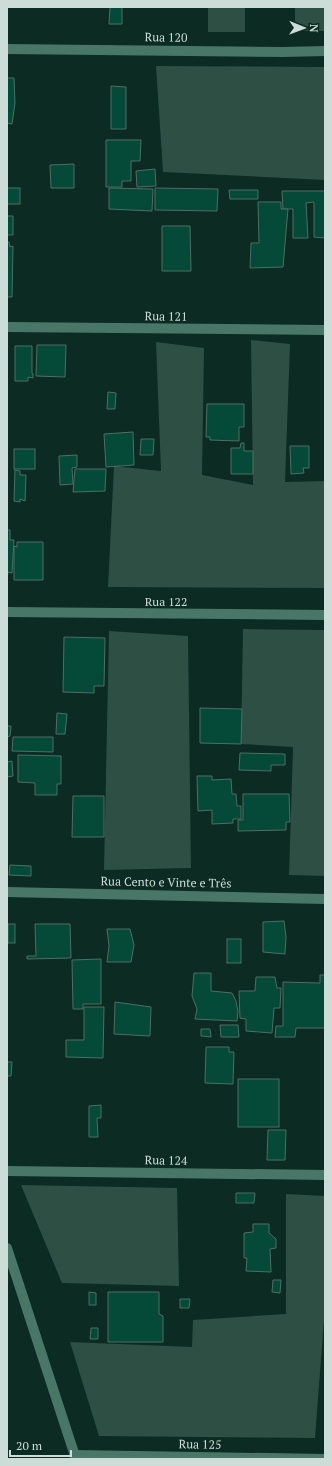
<svg xmlns="http://www.w3.org/2000/svg" width="332" height="1466" font-family="'PT Serif',serif">
	<style>
		.green { fill: #2e4f44 }
		.building { fill: #054938; stroke: #4e6f63 }
		.lines { fill: none; stroke-linecap: round; stroke-linejoin: round }
		.minor { stroke: #487767; stroke-width: 10 }
		.labels { text-anchor: middle; dominant-baseline: central; stroke-width: 3; stroke-linejoin: round; paint-order: stroke }
		.street-label { font-size: 12px; fill: #cbddd6; stroke: #0c2b22 }
	</style>
	<rect width="100%" height="100%" fill="#0c2b22"/>
	<g class="green">
		<rect x="208" y="7" width="37" height="25"/>
		<rect x="295" y="7" width="30" height="24"/>
		<path d="M156 66 325 67V180L163 172Z"/>
		<path d="M251 340 290 344 285 482 325 481V588L108 587 114 466 161 471 156 342 204 348 202 475 253 485Z"/>
		<path d="M243 629 325 630V876L289 875 293 747 241 744Z"/>
		<path d="M109 631 188 636 191 868 104 870Z"/>
		<path d="M21 1185 177 1188 179 1286 62 1283Z"/>
		<path d="M286 1194 325 1196V1307L315 1438 99 1436 70 1342 192 1347 193 1320 286 1314Z"/>
	</g>
	<g class="building">
		<path d="M110 7H122V24H109Z"/>
		<path d="M7 78H14L15 103 12 124 7 123Z"/>
		<path d="M111 86 126 87V129H111Z"/>
		<path d="M106 140H141L140 161H131V181H122V187H106Z"/>
		<path d="M74 164V188H51L50 165Z"/>
		<path d="M155 169 156 186 137 187 136 171Z"/>
		<rect x="7" y="188" width="13" height="16"/>
		<path d="M109 188 153 189 152 211 109 209Z"/>
		<path d="M155 188 218 189 217 211 155 210Z"/>
		<path d="M229 190H258V199H230Z"/>
		<path d="M282 191H325V238L314 237V202L306 203 308 238H293V209H283Z"/>
		<path d="M258 202H281V209H288L283 267 250 268 251 243H259Z"/>
		<path d="M7 216H13V235H7V236Z"/>
		<path d="M162 226H190L191 271H162Z"/>
		<path d="M7 242H9L10 247 13 246 12 297H7Z"/>
		<path d="M37 345H66L65 377 36 376Z"/>
		<path d="M15 346H32V373L33 374V378L28 377V381H15Z"/>
		<path d="M108 392 116 393 115 409H107Z"/>
		<path d="M207 404H244V427H239V441L210 440V437H206Z"/>
		<path d="M133 432 134 465 106 467 104 434Z"/>
		<path d="M141 439H154L153 455H140Z"/>
		<path d="M241 443H244V451H253V474H231V448H240Z"/>
		<path d="M290 446H309V468H303L304 473 291 474Z"/>
		<rect x="14" y="449" width="21" height="20"/>
		<path d="M77 455V467L72 468 73 484 60 485 59 456Z"/>
		<path d="M75 469H106L105 491 73 492Z"/>
		<path d="M15 470 20 471V475H26L25 501 20 499V502L14 501Z"/>
		<path d="M7 530H10V540H14L12 573 8 572 7 579Z"/>
		<path d="M17 542H43V580H14V546L17 547Z"/>
		<path d="M64 637 105 638 104 686H94V693L63 692Z"/>
		<path d="M200 708 242 709 241 744 200 743Z"/>
		<path d="M57 713 67 714 65 734H56Z"/>
		<path d="M7 726H11L10 736 7 737Z"/>
		<path d="M13 737H53V752L12 751Z"/>
		<path d="M240 753 285 754V765H271V771L239 770Z"/>
		<path d="M18 755 61 756V784H57V795H35V783L18 782Z"/>
		<path d="M12 761 13 776 7 777V762Z"/>
		<path d="M197 776H212V780L231 779 232 794H236L237 806H241V819H233V823L212 824V810L198 811Z"/>
		<path d="M243 794H289L290 822H286V830L238 831V820H243Z"/>
		<path d="M73 796H104V837H72Z"/>
		<path d="M10 865 31 866V876L9 875Z"/>
		<path d="M284 921 286 937 285 954 263 952V922Z"/>
		<rect x="8" y="924" width="7" height="19"/>
		<path d="M35 924H70L71 958 27 959V956H36Z"/>
		<path d="M107 929H130L134 945 131 962H107L109 946Z"/>
		<rect x="227" y="939" width="14" height="24"/>
		<path d="M101 959V1004H83V1009H73L72 960Z"/>
		<path d="M194 973H211V991L232 993 236 1001 238 1011 237 1021 195 1019 197 1009 192 996Z"/>
		<path d="M320 975H325V1028H296L295 1037H275L276 1026H283V982L320 983Z"/>
		<path d="M256 977H275L277 988H281L280 1008H274L272 1033 246 1031V1019L240 1018 239 991H255Z"/>
		<path d="M115 1002 151 1007 150 1036 114 1034Z"/>
		<path d="M84 1007H104L103 1058 66 1057V1040H84Z"/>
		<path d="M220 1025H238L239 1037H221Z"/>
		<path d="M201 1029H210L211 1037 201 1036Z"/>
		<path d="M206 1047H229V1052H234L233 1084 205 1083Z"/>
		<path d="M7 1062H12L11 1076H7Z"/>
		<rect x="238" y="1079" width="41" height="48"/>
		<path d="M101 1105V1118H97L98 1137H89V1106Z"/>
		<path d="M268 1130H286L285 1160H267Z"/>
		<path d="M236 1193H255L254 1203H236Z"/>
		<path d="M253 1224H269V1233L276 1239V1248L270 1249 271 1272 246 1271 247 1258H244V1233L253 1232Z"/>
		<path d="M273 1280H281L280 1293 272 1292Z"/>
		<path d="M89 1292 96 1293V1305H89Z"/>
		<path d="M108 1292H159V1314L163 1316V1342H108Z"/>
		<path d="M180 1299H190L189 1308H180Z"/>
		<path d="M91 1328H98V1339H90Z"/>
	</g>
	<g class="lines">
		<g class="minor">
			<path d="M7 49 283 52 325 51"/>
			<path d="M7 327 325 330"/>
			<path d="M7 612 325 615"/>
			<path d="M7 892 325 899"/>
			<path d="M7 1171 325 1175"/>
			<path d="M7 1248 76 1459"/>
			<path d="M74 1455 325 1459"/>
		</g>
	</g>
	<g class="labels">
		<g class="street-label">
			<text transform="translate(166 37) rotate(1)">Rua 120</text>
			<text transform="translate(166 316) rotate(1)">Rua 121</text>
			<text x="166" y="601">Rua 122</text>
			<text transform="translate(166 882) rotate(1)">Rua Cento e Vinte e Três</text>
			<text transform="translate(166 1160) rotate(1)">Rua 124</text>
			<text transform="translate(200 1444) rotate(1)">Rua 125</text>
		</g>
	</g>
	<rect width="332" height="1466" fill="none" stroke="#cbddd6" stroke-width="16"/>
	<g transform="translate(304 28) rotate(91)" stroke="#0c2b22" stroke-width="3" paint-order="stroke">
	<path d="M0-3L7 15L0 10L-7 15Z" fill="#cbddd6"/>
	<text y="-6" font-size="11" font-weight="bold" text-anchor="middle" fill="#cbddd6">N</text>
	</g>
	<path d="M10 1450v6h61v-6" fill="none" stroke="#cbddd6" stroke-width="2"/>
	<text x="16" y="1450" font-size="12" fill="#cbddd6" stroke="#0c2b22" stroke-width="3" paint-order="stroke">20 m</text>
</svg>
